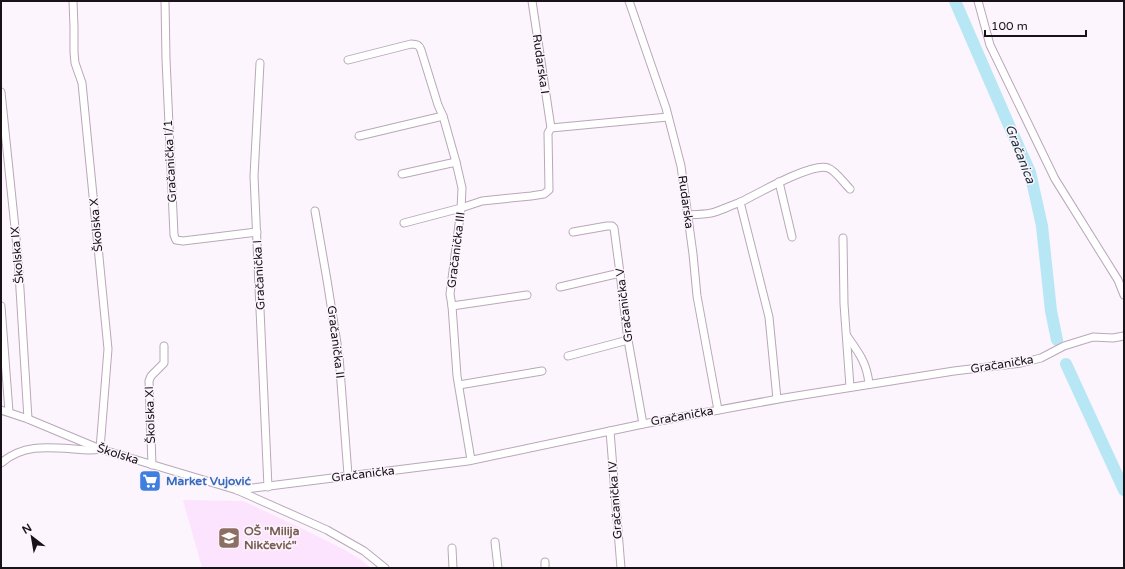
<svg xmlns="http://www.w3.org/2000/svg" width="1125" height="569" font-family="'Varela Round',sans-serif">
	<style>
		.built { fill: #fce3fe }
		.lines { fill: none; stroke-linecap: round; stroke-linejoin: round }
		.river { stroke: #b7e6f4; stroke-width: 12 }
		.street-casing { stroke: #b9a7ba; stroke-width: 9 }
		.street { stroke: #fff; stroke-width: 7 }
		.labels { text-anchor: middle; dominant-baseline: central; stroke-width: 3; stroke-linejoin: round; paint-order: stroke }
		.street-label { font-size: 12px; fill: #191219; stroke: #fdf5fd }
		.shop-label { font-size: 12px; font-weight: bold; fill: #366cbe; stroke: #fdf5fd; text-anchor: start }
		.education-label { font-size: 12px; font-weight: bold; fill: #785e54; stroke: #fdf5fd; text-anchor: start }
		.water-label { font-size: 13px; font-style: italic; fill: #193138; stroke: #fdf5fd }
	</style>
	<rect width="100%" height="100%" fill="#fdf5fd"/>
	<path class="built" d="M183 500 243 501 301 528 341 548 360 559 371 568H202Z"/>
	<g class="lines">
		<g class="river">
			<path d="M955 1 1008 123 1030 172 1042 226 1051 311 1057 340"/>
			<path d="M1066 364 1124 490"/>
		</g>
		<g class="street-casing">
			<g id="street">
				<path d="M73 1 74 27V52L75 63 82 83 108 349 100 449"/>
				<path d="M165 1 166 59 174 235 176 240 183 241 257 232"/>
				<path d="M532 1 551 128"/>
				<path d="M629 1 666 108 681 166 693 254 697 296 718 410"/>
				<path d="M978 1 990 45 1055 179 1118 280 1124 295"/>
				<path d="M348 60 411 44C417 44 419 45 421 50L438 105 443 116 456 162 462 188 461 209 450 294 452 306 457 376 471 460"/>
				<path d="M260 63 254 176 268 487"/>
				<path d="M1 92 18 257 28 419"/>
				<path d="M359 136 443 116"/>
				<path d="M402 174 456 162"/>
				<path d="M779 182 792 237"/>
				<path d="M740 202 769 317 777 399"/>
				<path d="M315 211 327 280 339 356 348 475"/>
				<path d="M688 215C696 214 707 215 715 212 724 209 732 205 741 202 757 194 812 162 828 168 835 170 844 183 850 189"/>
				<path d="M404 223 461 208 482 201 531 196 544 194 549 190 548 133 551 128 668 117"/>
				<path d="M573 232 607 226H612L614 228 620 273 628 340 643 424"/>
				<path d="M843 238 844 304 850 387"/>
				<path d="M560 287 620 273"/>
				<path d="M1 306 9 412"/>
				<path d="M452 306 527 295"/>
				<path d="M847 336C859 353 867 363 869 384"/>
				<path d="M568 356 628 340"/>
				<path d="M459 385 542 371"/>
				<path d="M1 410 28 419 100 449 237 490 327 530 364 551 385 568"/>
				<path d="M610 431 621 568"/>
				<path d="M1 463C23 444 48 447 75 449 84 450 91 451 100 449"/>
				<path d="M152 465 149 381 151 376 164 363V346"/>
				<path d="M237 490 468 461 610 431 643 424 784 398 954 371 1021 363 1041 358 1064 346 1093 337 1113 338 1124 336"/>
				<path d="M495 542 498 568"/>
				<path d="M452 548 453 568"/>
				<path d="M545 562V568"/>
			</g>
		</g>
		<use href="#street" class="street"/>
	</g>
	<defs>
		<g id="supermarket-square" transform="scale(1.15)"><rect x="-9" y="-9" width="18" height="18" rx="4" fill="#3f7fe0" stroke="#fdf5fd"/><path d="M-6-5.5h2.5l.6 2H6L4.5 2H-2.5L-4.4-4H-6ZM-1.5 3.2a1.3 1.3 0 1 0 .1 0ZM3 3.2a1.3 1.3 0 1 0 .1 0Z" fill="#fff"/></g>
		<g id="school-square" transform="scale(1.15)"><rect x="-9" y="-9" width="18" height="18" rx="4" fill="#8d6e63" stroke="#fdf5fd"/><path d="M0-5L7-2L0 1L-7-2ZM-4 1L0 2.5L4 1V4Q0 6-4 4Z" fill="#fff"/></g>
	</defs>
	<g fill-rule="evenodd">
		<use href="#supermarket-square" x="150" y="481"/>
		<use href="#school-square" x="229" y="538"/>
	</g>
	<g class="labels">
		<g class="street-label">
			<text transform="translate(541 64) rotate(82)">Rudarska I</text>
			<text transform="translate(170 161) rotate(-93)">Gračanička I/1</text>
			<text transform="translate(686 202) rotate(82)">Rudarska</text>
			<text transform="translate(96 225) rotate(-95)">Školska X</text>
			<text transform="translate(456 250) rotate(-83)">Gračanička III</text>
			<text transform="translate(17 255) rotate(-95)">Školska IX</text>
			<text transform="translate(259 275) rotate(-93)">Gračanička I</text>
			<text transform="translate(624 305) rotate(-97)">Gračanička V</text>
			<text transform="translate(336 342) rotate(83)">Gračanička II</text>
			<text transform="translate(1002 364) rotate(-9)">Gračanička</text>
			<text transform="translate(150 415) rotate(-92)">Školska XI</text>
			<text transform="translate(682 416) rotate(-10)">Gračanička</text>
			<text transform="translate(118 454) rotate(18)">Školska</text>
			<text transform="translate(363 474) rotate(-7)">Gračanička</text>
			<text transform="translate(615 500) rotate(-94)">Gračanička IV</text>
		</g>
		<g class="shop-label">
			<text x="166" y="481">Market Vujović</text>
		</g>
		<g class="education-label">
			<text x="244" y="531">OŠ "Milija<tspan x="244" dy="14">Nikčević"</tspan></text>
		</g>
		<g class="water-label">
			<text transform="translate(1020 154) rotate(69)">Gračanica</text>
		</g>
	</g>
	<rect width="1125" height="569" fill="none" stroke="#191219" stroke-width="4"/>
	<g transform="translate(32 537) rotate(329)" stroke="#fdf5fd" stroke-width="3" paint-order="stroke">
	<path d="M0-3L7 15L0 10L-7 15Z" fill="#191219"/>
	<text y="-6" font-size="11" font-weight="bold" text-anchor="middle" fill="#191219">N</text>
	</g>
	<path d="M985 30v6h101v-6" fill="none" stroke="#191219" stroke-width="2"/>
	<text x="991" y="30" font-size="12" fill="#191219" stroke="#fdf5fd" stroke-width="3" paint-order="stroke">100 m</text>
</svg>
